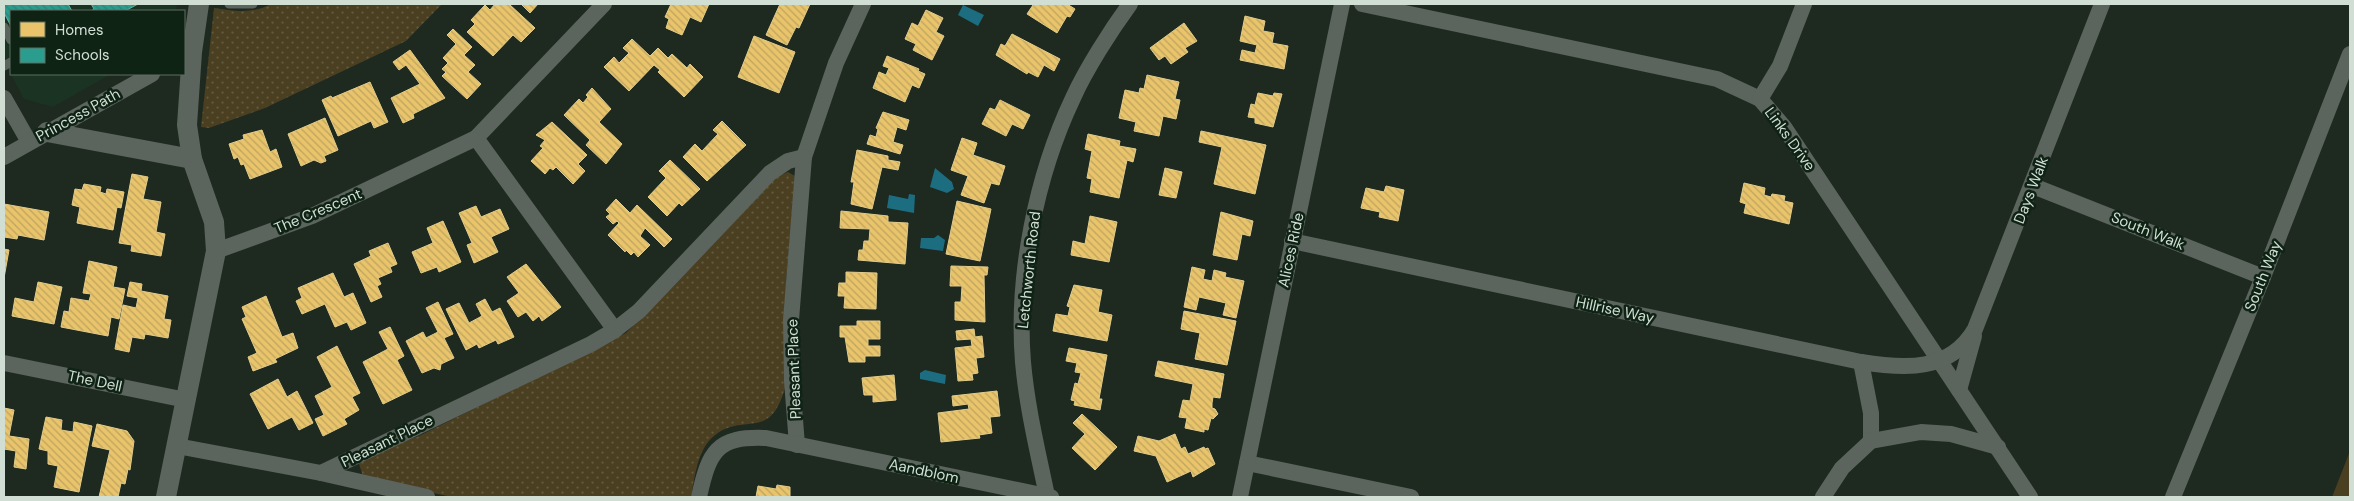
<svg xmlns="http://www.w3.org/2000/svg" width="2354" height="501" font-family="'DM Sans',sans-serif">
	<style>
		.built { fill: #1b3322 }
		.green { fill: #4b3f21 }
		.park { fill: url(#park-dots) }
		.water { fill: #1d6d80 }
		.homes { fill: url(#homes-back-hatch); stroke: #e2cc8a }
		.schools { fill: url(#schools-back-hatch); stroke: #5cb0a4 }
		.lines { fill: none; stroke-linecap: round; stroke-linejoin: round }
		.service { stroke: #5b645d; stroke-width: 9 }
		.minor { stroke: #5b645d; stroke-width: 16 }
		.tertiary { stroke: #5b645d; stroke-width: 20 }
		.labels { text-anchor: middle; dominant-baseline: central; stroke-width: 5; stroke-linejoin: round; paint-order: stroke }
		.street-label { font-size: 15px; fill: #d1ded4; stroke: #0f2315 }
	</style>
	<defs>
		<pattern id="park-dots" width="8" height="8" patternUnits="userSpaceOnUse" patternTransform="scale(1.25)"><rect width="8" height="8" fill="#4b3f21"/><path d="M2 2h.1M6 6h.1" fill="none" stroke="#645a40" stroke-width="1.8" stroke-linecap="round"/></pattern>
		<pattern id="homes-back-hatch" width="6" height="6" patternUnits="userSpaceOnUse" patternTransform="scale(1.25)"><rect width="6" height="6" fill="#e9c46a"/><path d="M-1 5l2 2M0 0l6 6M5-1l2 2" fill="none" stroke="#bea460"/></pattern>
		<pattern id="schools-back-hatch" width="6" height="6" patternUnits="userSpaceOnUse" patternTransform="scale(1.25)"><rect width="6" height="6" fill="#2a9d8f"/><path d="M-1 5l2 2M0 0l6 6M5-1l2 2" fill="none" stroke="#308277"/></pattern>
	</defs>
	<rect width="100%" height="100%" fill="#1e2920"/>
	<path class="built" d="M4 4H177L176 11H11V74H111L53 107 24 99 4 62Z"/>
	<path class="green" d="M2350 451V497H2332Z"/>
	<g class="park">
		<path d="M271 4H442L406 41 265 108 209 128 201 127 214 8C234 11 253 14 271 4Z"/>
		<path d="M788 172 795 176 786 283V384C771 444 745 411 714 436 697 450 695 477 691 497H452L367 479 363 476 359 464 369 454 419 436 626 333 776 177Z"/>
	</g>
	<g class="water">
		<path d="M963 5 984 15 978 26 958 15Z"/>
		<path d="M935 168 952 182 954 189 947 193 930 187Z"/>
		<path d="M909 194 915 195 914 213 887 208 889 195 908 199Z"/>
		<path d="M938 235 945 240 943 251 920 248 921 238H934Z"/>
		<path d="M925 370 946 375 945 384 920 379V373Z"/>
	</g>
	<g class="homes">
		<path d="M495 4H509L535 28 521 42 513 35 493 56 467 32 475 24 471 20 485 5 490 10Z"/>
		<path d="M521 4H538L530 13Z"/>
		<path d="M671 4H709L701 22 690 17 682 35 666 28 669 19 665 17Z"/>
		<path d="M780 4H810L799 28 796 27 787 45 766 35Z"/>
		<path d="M1031 4H1067L1075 9 1070 17 1067 16 1057 33 1027 14 1033 5Z"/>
		<path d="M926 10 943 18 936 32 944 36 932 60 913 50 916 44 905 39 912 23 918 26Z"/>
		<path d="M1245 16 1265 21 1263 31 1274 33 1272 43 1288 46 1284 69 1240 60 1242 50 1255 53 1257 45 1240 41Z"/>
		<path d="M1184 23 1197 41 1185 48 1188 52 1171 64 1165 56 1159 60 1150 48Z"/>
		<path d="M453 29 472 47 464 55 475 65 468 72 481 84 467 99 442 76 446 72 442 69 448 63 443 58 456 44 447 35Z"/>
		<path d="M1012 34 1060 59 1054 71 1044 65 1038 77 1028 72 1027 74 996 55 1001 44 1005 46Z"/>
		<path d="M754 36 795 52 779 93 738 77Z"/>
		<path d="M632 39 650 56 658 48 668 58 672 54 687 68 690 64 703 77 684 97 658 72 660 70 654 65 629 91 604 67 614 57 619 63 629 53 623 48Z"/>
		<path d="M410 50 445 98 413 114 414 118 403 123 391 98 420 84 406 65 399 70 393 62Z"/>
		<path d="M887 56 919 69 918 71 925 74 919 88 912 85 905 102 873 88 879 72 886 75 889 68 883 66Z"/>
		<path d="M1147 75 1179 82 1175 99 1180 100 1176 119 1163 116 1159 136 1134 131 1136 122 1119 118 1125 90 1139 93 1140 88 1144 89Z"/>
		<path d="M370 82 388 122 374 128 371 121 338 136 322 100 331 96 332 98Z"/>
		<path d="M592 88 611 109 599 122 622 144 606 164 586 145 590 140 564 115 579 99 583 103 588 97 586 95Z"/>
		<path d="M1258 93 1273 96 1274 93 1282 94 1273 127 1255 123V118L1248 117 1251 104 1255 105Z"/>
		<path d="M1000 100 1030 115 1023 129 1012 124 1006 136 982 124 990 108 995 110Z"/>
		<path d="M883 112 909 120 906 130 897 127 893 142 903 145 900 154 867 144 870 135 876 137 878 129 876 128Z"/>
		<path d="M325 118 338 150 324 156 326 161 321 163 314 160 301 166 288 134Z"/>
		<path d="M722 121 746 145 707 181 683 157 695 144 702 151 718 134 713 130Z"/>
		<path d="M552 122 587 155 578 164 585 171 573 184 556 167 553 170 550 168 545 174 531 161 543 148 540 146 545 140 536 135Z"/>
		<path d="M262 130 270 152 276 149 282 167 250 179 244 164 241 165 238 157 234 159 229 144 244 139 243 135Z"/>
		<path d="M1201 131 1266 145 1255 194 1214 184 1222 147 1199 142Z"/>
		<path d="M1088 134 1120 141 1119 146 1136 149 1133 162 1127 160 1119 198 1090 192 1092 179 1087 178 1092 151 1085 149Z"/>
		<path d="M962 138 977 143 973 155 1005 166 999 185 991 183 984 203 961 195 968 176 951 170Z"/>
		<path d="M857 150 888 156V160L900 162 898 170 882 167 872 209 851 204 854 182H851Z"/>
		<path d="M670 160 700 189 682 206 679 203 667 216 648 197 666 178 659 171Z"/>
		<path d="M1165 168 1182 172 1176 198 1159 195Z"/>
		<path d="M132 174 148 177 143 199 161 202 156 232 165 234 161 256 131 251 132 245 119 243Z"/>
		<path d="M1744 183 1765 188 1764 195 1771 197 1772 194 1785 196 1784 201 1793 203 1789 224 1744 213 1746 204 1740 202Z"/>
		<path d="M84 184 101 187 100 192 106 194 107 189 124 192 121 208 117 207 113 230 77 223 80 207 72 205 75 189 82 190Z"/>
		<path d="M1386 186 1404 190 1398 221 1379 217 1380 212 1361 208 1366 188 1384 192Z"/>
		<path d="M616 199 630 213 637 205 672 239 664 247 645 228 640 236 650 245 638 257 634 252 631 255 626 250 625 252 608 235 619 223 617 221 613 224 606 217 610 214 606 210Z"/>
		<path d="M957 201 991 209 980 261 946 254Z"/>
		<path d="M4 204 49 212 44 240 18 235 17 239 4 237Z"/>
		<path d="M476 206 481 217 500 209 509 229 491 237 498 252 474 263 467 245 472 243 459 213Z"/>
		<path d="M841 211 888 216V222L908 223 905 264 858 260 859 250H863L864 241H869L870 229 840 228Z"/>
		<path d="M1221 212 1253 221 1250 236 1242 234 1237 260 1213 255Z"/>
		<path d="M1090 216 1117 222 1109 262 1071 255 1073 241 1085 244Z"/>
		<path d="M443 221 461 262 439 272 437 267 421 273 412 252 433 243 427 228Z"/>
		<path d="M388 243 397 264 390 267 392 272 378 278 381 284 377 286 382 297 371 302 354 264 371 256 369 251Z"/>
		<path d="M4 249 9 250 4 278Z"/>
		<path d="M89 261 117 267 113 287 125 289 119 319 111 317 108 336 61 327 64 311 69 312 71 298 89 301 91 294 83 293Z"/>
		<path d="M526 264 561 307 542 321 539 316 533 321 526 312 518 317 507 301 519 293 507 277Z"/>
		<path d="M951 266 988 267 987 275H984L985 322 955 320V302H961L962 286H950Z"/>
		<path d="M1192 267 1205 270 1203 279 1212 281 1214 270 1226 273 1225 277 1244 281 1236 318 1223 315 1226 303 1199 297 1196 310 1184 307Z"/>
		<path d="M846 272 877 273 876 309 844 308 845 296H838L839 283H846Z"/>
		<path d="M333 273 344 297 353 293 366 323 351 330 347 322 335 327 325 304 302 314 296 301 302 298 298 288Z"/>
		<path d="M38 282 62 287 54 324 12 316 15 298 34 302Z"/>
		<path d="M130 282 142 284 141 291 168 296 164 319 171 320 168 338 145 334 144 339 132 337 129 352 115 349 123 305 136 308 138 298 127 296Z"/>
		<path d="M1074 285 1102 290 1098 312 1112 315 1107 341 1053 331 1056 314 1068 316 1070 307 1067 306Z"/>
		<path d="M266 296 282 337 293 333 298 348 275 359 277 362 253 371 248 357 257 353 242 319 246 317 242 307Z"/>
		<path d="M485 299 492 312 500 308 514 337 498 344 496 340 479 348 477 344 466 350 446 309 459 303 469 323 482 316 476 304Z"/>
		<path d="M438 302 453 334 444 338 454 358 441 364 440 370 434 368 422 373 406 341 423 332 426 338 438 332 426 308Z"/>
		<path d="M1184 311 1236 321 1227 365 1195 359 1200 333 1181 329Z"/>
		<path d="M857 321H880V339H868V346H880V356H865V362H849L845 337H840V326H857Z"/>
		<path d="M390 327 404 356 397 360 412 390 383 404 363 362 388 349 379 332Z"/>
		<path d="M974 329 975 337 982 336 984 357 976 358 978 373 972 374 973 380 958 381 955 348 972 346 971 339 957 340 956 331Z"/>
		<path d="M337 346 360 393 352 397 359 410 344 419 347 424 323 436 315 419 324 415 315 396 332 387 317 357Z"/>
		<path d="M1069 348 1107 355 1099 399H1102L1100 410 1074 405 1075 401 1071 400 1075 383 1078 384 1081 373 1075 372 1077 363 1066 361Z"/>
		<path d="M1158 361 1224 374 1220 398 1213 397 1212 403V408L1215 409 1218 414 1213 419 1211 418 1208 430 1204 429V432L1185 428 1187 418 1179 417 1183 400 1190 401 1193 384 1155 376Z"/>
		<path d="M894 375 896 400 873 402V395H864L862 378Z"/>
		<path d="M278 379 287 397 297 391 313 423 299 430 292 417 268 429 250 394Z"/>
		<path d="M997 391 1000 416 990 417 992 433 979 435 980 438 941 442 938 413 969 409 968 404 953 406 952 396Z"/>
		<path d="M4 408 14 410 9 436 29 439 26 469 14 467 16 451 4 449Z"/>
		<path d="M1082 414 1117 447 1095 470 1072 448 1085 434 1073 423Z"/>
		<path d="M46 417 62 420 61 430 73 432 74 422 92 426 79 492 54 487 58 466 48 464V451L39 449Z"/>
		<path d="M97 424 127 431 134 441 130 470 128 469 125 484 121 483 118 497H99L110 450 92 446Z"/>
		<path d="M1175 434 1181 449 1185 447 1188 454 1204 447 1205 449 1208 448 1215 464 1193 477 1191 471 1167 482 1156 456 1134 451 1138 436 1159 441Z"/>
		<path d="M777 485 790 487V497H753H756L758 486 776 489Z"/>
	</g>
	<g class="schools">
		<path d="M4 4H68L72 11H11V26L4 13Z"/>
		<path d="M91 4H138L125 11H91L94 9Z"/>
	</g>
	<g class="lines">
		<g class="service">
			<path d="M229 4H253"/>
			<path d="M4 27 11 40"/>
			<path d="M4 66 11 62"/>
		</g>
		<g class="minor">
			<path d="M1362 4 1717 79 1760 99 1784 127 2030 497"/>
			<path d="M4 98 29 142"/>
			<path d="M1760 99 1780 66 1804 4"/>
			<path d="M476 138 615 330"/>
			<path d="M4 157 152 74"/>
			<path d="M2033 186 2263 277"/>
			<path d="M1292 241 1861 362C1905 369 1950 372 1975 329L2102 4"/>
			<path d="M216 251 312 216 476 138 604 4"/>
			<path d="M1861 362 1871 413V441"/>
			<path d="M4 363 186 400"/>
			<path d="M1959 390 1974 336"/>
			<path d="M797 445 792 381 791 320 804 157 836 63 863 4"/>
			<path d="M177 446 321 473 427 497"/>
			<path d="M1247 463 1411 497"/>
			<path d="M321 473 591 344 615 330 639 311 770 173 788 161 804 157"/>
			<path d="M1047 496C1038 452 1027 408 1023 362 1016 276 1036 176 1073 98 1086 69 1111 30 1130 4"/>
			<path d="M699 497C709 452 716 436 766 438L1051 497"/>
			<path d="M1240 497 1342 4"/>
			<path d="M1823 497 1842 468 1871 441 1921 432 1951 434 1998 447"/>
			<path d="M2173 497 2263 277 2350 54"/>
		</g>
		<g class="tertiary">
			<path d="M47 132 192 159"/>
			<path d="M166 497 216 251 214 222 192 159 187 125 192 52 199 4"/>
		</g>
	</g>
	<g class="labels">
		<g class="street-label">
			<text transform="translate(78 115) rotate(-29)">Princess Path</text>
			<text transform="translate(1790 139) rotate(54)">Links Drive</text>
			<text transform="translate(2031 190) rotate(-69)">Days Walk</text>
			<text transform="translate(318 211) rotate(-23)">The Crescent</text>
			<text transform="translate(2148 231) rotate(22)">South Walk</text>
			<text transform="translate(1291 250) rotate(-78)">Alices Ride</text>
			<text transform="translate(1029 270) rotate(-84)">Letchworth Road</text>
			<text transform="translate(2263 276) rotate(-68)">South Way</text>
			<text transform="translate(1615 310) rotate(12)">Hillrise Way</text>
			<text transform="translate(794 369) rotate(-92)">Pleasant Place</text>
			<text transform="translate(95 381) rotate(12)">The Dell</text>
			<text transform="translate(387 441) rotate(-26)">Pleasant Place</text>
			<text transform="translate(924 471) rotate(12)">Aandblom</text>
		</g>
	</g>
	<rect width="2354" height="501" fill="none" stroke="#d1ded4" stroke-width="10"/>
	<rect x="10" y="10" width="175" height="65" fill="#0f2315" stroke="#5d6e61"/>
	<rect x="20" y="22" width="25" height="15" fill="#e9c46a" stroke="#5d6e61"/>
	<text x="55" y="35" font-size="15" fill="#d1ded4">Homes</text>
	<rect x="20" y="48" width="25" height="15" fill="#2a9d8f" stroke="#5d6e61"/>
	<text x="55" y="60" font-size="15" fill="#d1ded4">Schools</text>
</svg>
